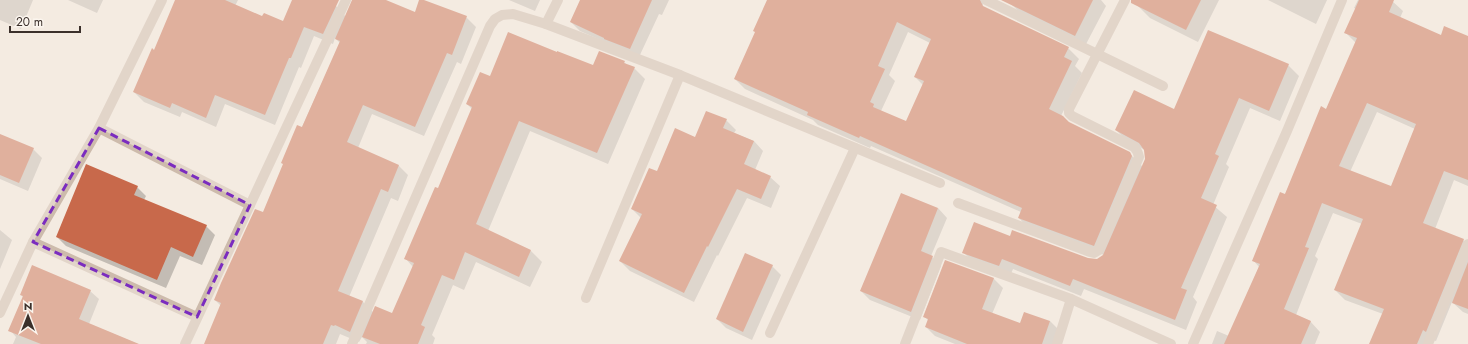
<svg xmlns="http://www.w3.org/2000/svg" width="1468" height="344" font-family="Jost,sans-serif">
	<style>
		.shadow { fill: #0003; fill-rule: evenodd }
		.building { fill: #c8694b; fill-rule: evenodd }
		.lines { fill: none; stroke-linecap: round; stroke-linejoin: round }
		.minor { stroke: #cdbbac; stroke-width: 10 }
		.marked { fill: none; stroke: #7b2cbf; stroke-width: 3; stroke-dasharray: 8 5; stroke-linejoin: round }
	</style>
	<rect width="100%" height="100%" fill="#f4ebe1"/>
	<g class="shadow">
		<path d="M0 0H33L21 29 0 20Z"/>
		<path d="M68 0H103L97 13Z"/>
		<path d="M176 0H238L235 6 263 17 284 22 293 0H320L336 6 346 17 360 0H383L415 13 421 0 466 17 476 27 461 64 457 62 424 136 372 114 358 148 399 166 408 175 398 201 391 198 349 297 363 302 374 313 393 314 413 267 405 258 438 190 472 109 467 104 490 77 557 53 594 66 624 62 628 66 634 68 645 79 608 164 530 131 488 231 531 251 542 262 530 287 476 262 464 290 453 285 432 335 435 338 433 344H366L367 342 362 337 359 342 340 334 336 344H205L221 306 215 300 263 213 340 43 335 38 333 44 314 36 301 68 299 67 275 125 225 104 216 127 182 112 180 117 144 102 134 92 155 51Z"/>
		<path d="M509 0H540L535 11Z"/>
		<path d="M581 0H669L662 15 659 14 639 57 580 31 571 22Z"/>
		<path d="M768 0H985L977 17 1068 48 1079 59 1075 66 1082 73 1061 116 1069 123 1129 153 1143 167 1146 159 1145 150 1127 141 1116 130 1174 110 1288 65 1299 76 1280 121 1250 108 1226 164 1229 167 1213 205 1227 217 1193 297 1197 302 1186 330 1084 289 1081 296 1013 269 1010 276 974 263 963 252 1097 260 1104 255 1029 229 1019 218 1021 212 871 146 870 148 818 125 813 120 745 89 735 79 756 32ZM908 32 930 43 915 77 923 85 907 123 881 111 895 81 889 75Z"/>
		<path d="M1015 0H1101L1106 6 1085 46 1023 15 1012 5Z"/>
		<path d="M1141 0H1219L1198 42 1150 18 1138 6Z"/>
		<path d="M1268 0H1327L1316 24Z"/>
		<path d="M1358 0H1391L1403 11 1400 18 1441 36 1468 37V186L1454 180 1435 229 1463 240 1468 245V314L1463 312 1452 302 1436 341 1433 340 1431 344H1370L1383 314 1345 300 1335 290 1362 224 1333 213 1315 256 1318 259 1296 315 1310 321 1320 332 1315 344H1212L1217 331 1229 336 1259 267 1253 260 1326 110 1356 43 1346 33 1356 9 1354 8ZM1377 112 1415 129 1391 188 1350 172Z"/>
		<path d="M726 120 736 130 734 133 754 141 763 151 755 170 770 177 780 186 771 208 747 198 718 256 717 255 694 302 630 271 620 261 641 218 632 209 658 173 696 138Z"/>
		<path d="M0 135 33 149 42 158 28 191 0 179Z"/>
		<path d="M137 187 146 196 144 200 206 226 215 235 202 265 180 256 166 288 66 246 57 237Z"/>
		<path d="M938 208 947 218 931 256 941 266 920 320 870 300 861 291Z"/>
		<path d="M0 230 12 240 0 269Z"/>
		<path d="M945 262 994 279 1003 288 992 314 1021 324 1050 321 1059 330 1054 344H955L935 336 926 327 929 321 924 316Z"/>
		<path d="M772 266 781 275 752 340 726 328 717 319Z"/>
		<path d="M90 291 99 299 89 324 138 344H13L16 337 10 330 23 297 21 295Z"/>
	</g>
	<g class="building">
		<path d="M175 0H225L262 16 264 13 283 21 292 0H339L323 34 304 27 291 58H289L265 115 215 95 206 118 172 103 170 108 133 92 152 48 154 50Z"/>
		<path d="M352 0H386L415 12 419 0H424L467 16 452 55 447 53 415 127 363 105 347 142 399 165 388 192 381 189 338 291 363 301 350 332 335 325 334 326 331 325 323 344H204L221 303 214 300 221 283 255 209 263 212 283 164 281 163 297 125 302 127 340 41 335 39Z"/>
		<path d="M580 0H652L630 49 604 39V38L570 22Z"/>
		<path d="M767 0H980L983 6 1069 47 1064 57 1072 61 1049 109 1063 116 1069 122 1130 152 1132 156 1094 246 1018 218 1022 208 860 136 859 138 807 115 808 112 734 79 755 32 753 31ZM897 22 931 39 914 77 924 81 906 121 873 107 874 104 870 102 885 69 878 66Z"/>
		<path d="M1001 0H1093L1075 36Z"/>
		<path d="M1131 0H1201L1186 30 1131 3Z"/>
		<path d="M1359 0H1394L1389 12 1441 35 1444 26 1468 36V180L1444 171 1423 223 1464 239 1426 332 1423 330 1417 344H1369L1384 309 1334 290 1363 219 1322 203 1305 247 1309 248 1284 309 1311 321 1301 344H1224L1260 264 1252 261 1280 192 1285 194 1321 106 1326 109 1357 38 1344 33ZM1367 103 1416 124 1391 186 1339 166Z"/>
		<path d="M1208 30 1289 64 1269 111 1239 98 1215 154 1219 156 1201 198 1217 205 1181 288 1187 290 1175 320 1073 279 1070 286 1002 259 999 266 962 253 974 222 1010 236 1012 230 1088 258 1097 259 1103 255 1145 159 1144 150 1139 143 1115 130 1134 90 1174 109Z"/>
		<path d="M508 32 557 52V51L593 65 599 51 625 61 624 63 635 67 597 153 519 121 476 224 531 250 519 277 465 252 454 280 442 275 421 325 425 327 418 344H380L362 337 375 306 392 313 414 263 404 259 435 187 438 188 472 107 466 104 480 72 490 76Z"/>
		<path d="M706 111 727 119 723 128 754 141 744 164 771 176 761 199 737 189 708 247 707 246 684 293 619 261 642 214 631 209 649 168 657 171 675 128 695 137Z"/>
		<path d="M0 134 34 148 19 183 0 175Z"/>
		<path d="M86 164 138 186 134 195 207 225 193 257 171 247 157 280 56 237Z"/>
		<path d="M901 193 938 208 921 251 933 256 911 312 860 291Z"/>
		<path d="M745 253 773 265 743 332 716 319Z"/>
		<path d="M945 260 994 278 982 309 1020 323 1024 312 1050 321 1042 344H967L925 327 928 319 923 317Z"/>
		<path d="M1468 262V309L1452 303Z"/>
		<path d="M32 265 91 290 79 319 139 344H41L8 331 23 296 20 295Z"/>
	</g>
	<g class="lines">
		<g class="minor">
			<path d="M986 0 1163 86"/>
			<path d="M546 24 558 0"/>
			<path d="M99 128 250 205"/>
			<path d="M958 203 1090 252 1094 253 1099 250 1139 157C1138 152 1137 150 1134 147L1072 116 1069 113V109L1125 0"/>
			<path d="M33 242 197 317"/>
			<path d="M586 298 680 75"/>
			<path d="M0 313 33 242 99 128 162 0"/>
			<path d="M770 333 855 148"/>
			<path d="M185 344 346 0"/>
			<path d="M352 344 490 26 495 19 502 15 513 14 546 24 680 75 940 183"/>
			<path d="M905 344 941 252 1071 299 1171 344"/>
			<path d="M1057 344 1071 299"/>
			<path d="M1193 344 1287 131 1342 0"/>
			<path d="M1428 344 1468 244"/>
		</g>
	</g>
	<path d="M0 0H1468V344H0ZM99 128 250 205 197 317 33 242Z" fill="#f4ebe1" fill-opacity=".55" fill-rule="evenodd"/>
	<path class="marked" d="M99 128 250 205 197 317 33 242Z"/>
	<g transform="translate(28 316)" stroke="#fbf5ee" stroke-width="3" paint-order="stroke">
	<path d="M0-3L7 15L0 10L-7 15Z" fill="#3b302b"/>
	<text y="-6" font-size="11" font-weight="bold" text-anchor="middle" fill="#3b302b">N</text>
	</g>
	<path d="M10 26v6h70v-6" fill="none" stroke="#3b302b" stroke-width="2"/>
	<text x="16" y="26" font-size="12" fill="#3b302b" stroke="#fbf5ee" stroke-width="3" paint-order="stroke">20 m</text>
</svg>
